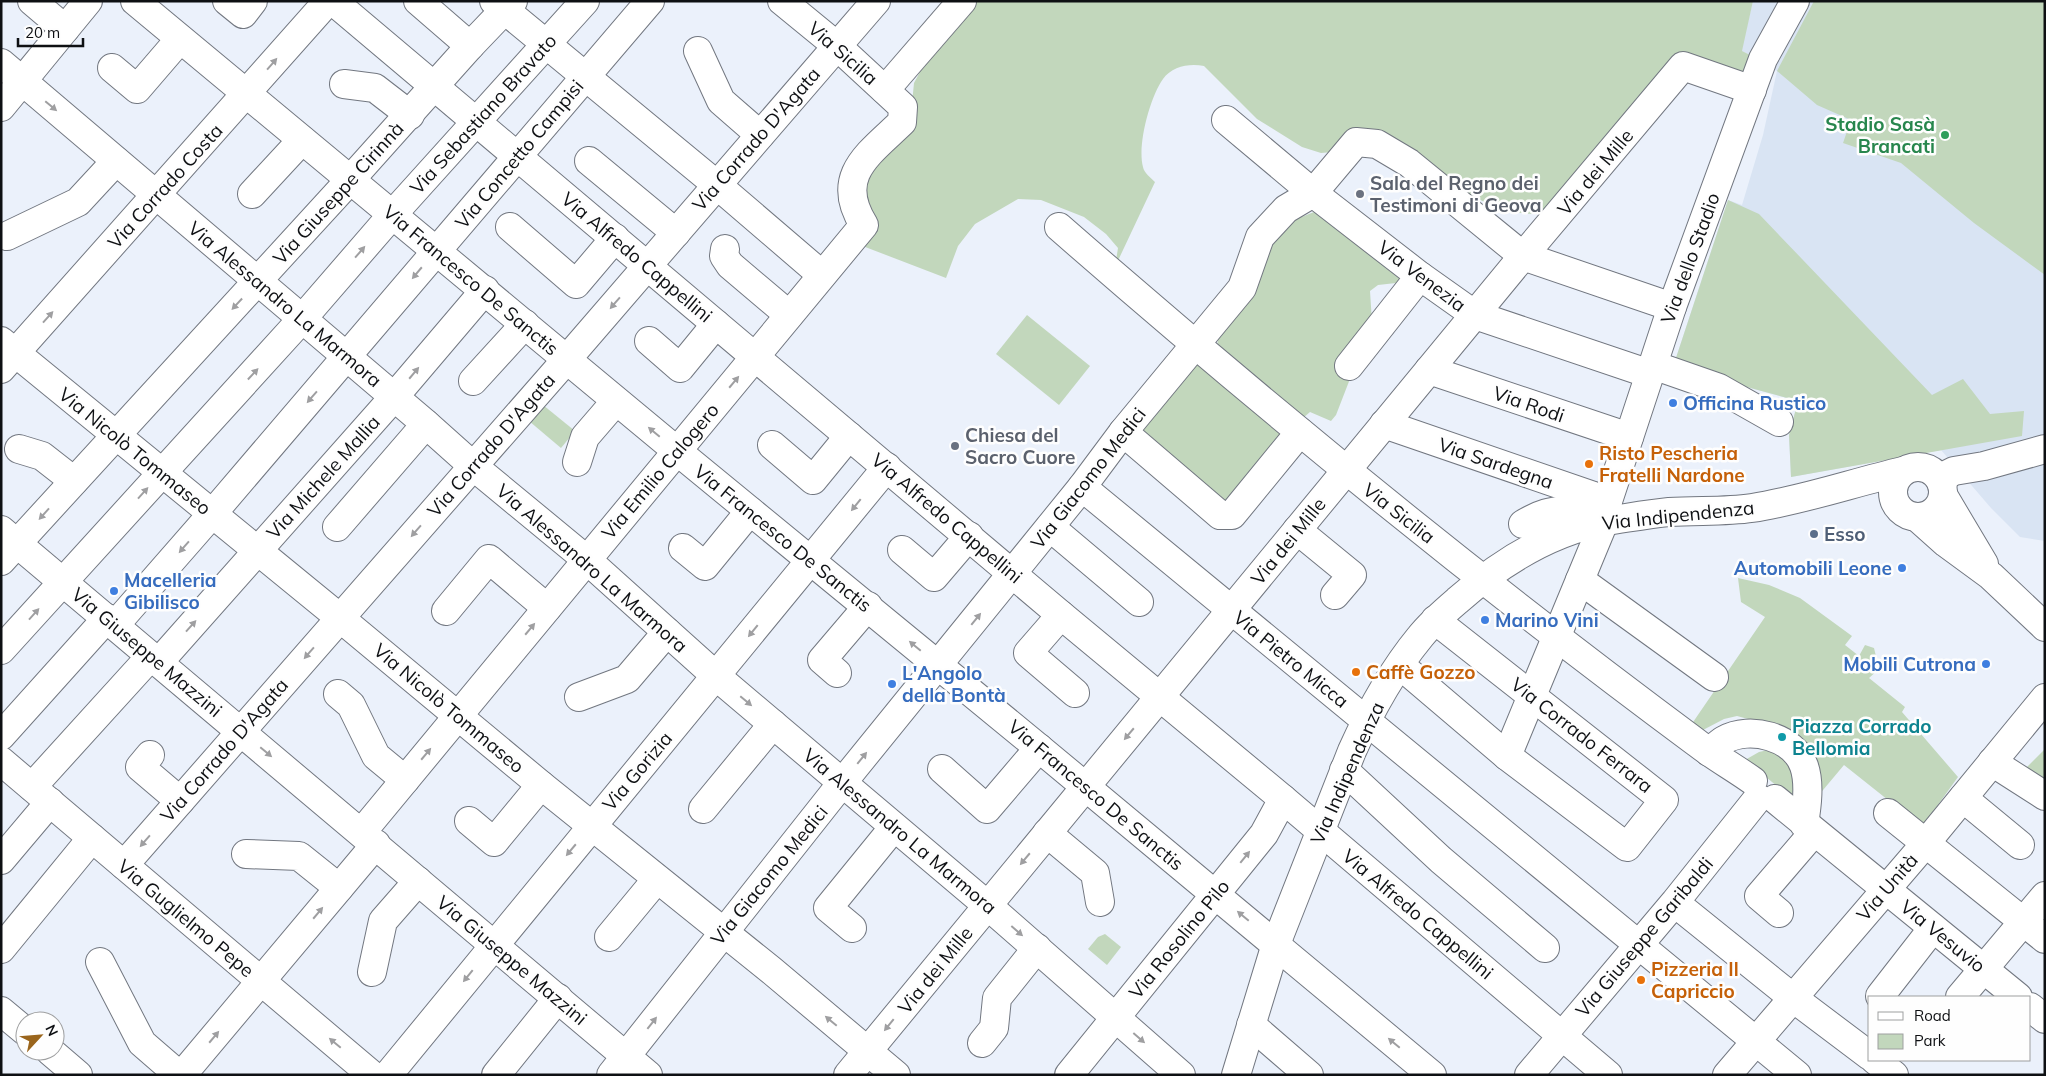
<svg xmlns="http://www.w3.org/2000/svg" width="2046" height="1076" font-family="Mulish,sans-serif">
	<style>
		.built { fill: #d9e4f3 }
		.green { fill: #c2d7bc }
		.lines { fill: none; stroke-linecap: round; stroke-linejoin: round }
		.minor-casing { stroke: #727780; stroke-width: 30 }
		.minor { stroke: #fff; stroke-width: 28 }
		.oneway { fill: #9f9fa1 }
		.leisure-dot { fill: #2e9e5b; stroke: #fefefe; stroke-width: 2 }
		.worship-dot { fill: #6b7280; stroke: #fefefe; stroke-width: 2 }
		.shop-dot { fill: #3f7fe0; stroke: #fefefe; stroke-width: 2 }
		.food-dot { fill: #e8710a; stroke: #fefefe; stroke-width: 2 }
		.service-dot { fill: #5c6f8a; stroke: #fefefe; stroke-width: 2 }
		.culture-dot { fill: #0f9aa8; stroke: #fefefe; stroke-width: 2 }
		.labels { text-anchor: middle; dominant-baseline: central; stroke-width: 5; stroke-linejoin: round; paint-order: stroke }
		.street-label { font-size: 19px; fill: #0e1013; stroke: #fefefe }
		.leisure-label { font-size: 19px; font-weight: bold; fill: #27864d; stroke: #fefefe; text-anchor: end }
		.worship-label { font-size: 19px; font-weight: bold; fill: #5b616d; stroke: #fefefe; text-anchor: start }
		.shop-label { font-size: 19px; font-weight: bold; fill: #366cbe; stroke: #fefefe; text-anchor: start }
		.food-label { font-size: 19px; font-weight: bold; fill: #c56008; stroke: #fefefe; text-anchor: start }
		.service-label { font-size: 19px; font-weight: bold; fill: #4e5e75; stroke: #fefefe; text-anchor: start }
		.culture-label { font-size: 19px; font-weight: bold; fill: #0d838f; stroke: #fefefe; text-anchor: start }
	</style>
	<rect width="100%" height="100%" fill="#ebf1fb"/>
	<path class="built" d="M1753 1H2045V541L2020 537 1991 508 1941 450 1791 477 1789 435 1798 401 1673 367 1728 200 1742 205 1763 135 1777 71 1752 56 1741 51Z"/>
	<g class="green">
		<path d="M974 1H1753L1742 51 1752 56 1745 73 1683 52 1541 213C1491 220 1438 173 1400 146L1321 153 1302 147 1257 119 1204 66C1190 63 1172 66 1163 79 1150 97 1137 145 1143 167 1144 173 1151 178 1155 182L1115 267 1118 248 1106 234 1084 217 1041 200 1018 199 975 224 958 246 946 278 860 245V177L912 103 914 83 921 70Z"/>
		<path d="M1814 1H2045V275L1974 223 1901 163 1843 143 1851 120 1817 105 1777 71Z"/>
		<path d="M1728 200 1759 214 1932 395 1963 379 1990 414 2024 411 2022 436 1791 477 1789 435 1798 401 1673 367Z"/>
		<path d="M1314 212 1405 282 1378 285 1370 291 1372 322 1336 415 1331 421 1310 412 1303 418 1217 349 1218 338 1251 297 1274 241 1289 222Z"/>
		<path d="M1027 315 1090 366 1059 405 996 354Z"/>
		<path d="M1194 362H1203L1288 437 1225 506 1145 441 1141 426Z"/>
		<path d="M543 405 575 431 561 448 529 421Z"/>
		<path d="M1738 578 1769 585 1800 598 1852 636 1845 645 1859 656 1865 645 1874 648 1879 669 1869 678 1905 707 1902 712 1958 777 1922 827 1844 765 1813 802 1810 780 1763 723 1737 716 1724 719 1703 730 1689 728 1765 617 1741 602Z"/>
		<path d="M2045 749V782L2025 769Z"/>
		<path d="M1768 750 1787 754 1799 804 1745 760 1759 752Z"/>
		<path d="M1105 934 1121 947 1107 965 1088 949 1098 937Z"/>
	</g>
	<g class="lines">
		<g class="minor-casing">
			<g id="minor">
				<path d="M32 1 65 29"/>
				<path d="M135 1 677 451 1039 748 1432 1075"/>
				<path d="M227 1 243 14 253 1"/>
				<path d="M333 1 1061 615 1283 799 1608 1075"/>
				<path d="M418 1 470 46"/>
				<path d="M494 1 717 185 822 275"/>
				<path d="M698 51 721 101 760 135"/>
				<path d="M1 63 426 424 473 466 587 560 716 676 987 905 1181 1075"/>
				<path d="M112 68 137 89 180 39"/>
				<path d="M344 84 375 88 410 115"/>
				<path d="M885 90 962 1"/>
				<path d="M1 107 88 1"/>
				<path d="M1226 120 1313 193 1420 276 1475 315 1650 374"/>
				<path d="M589 161 676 233"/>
				<path d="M252 194 302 140"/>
				<path d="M510 227 576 284 615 238"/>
				<path d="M1059 227C1265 407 1477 580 1697 743 1715 757 1735 768 1753 781"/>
				<path d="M7 236 78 202 116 161"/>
				<path d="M725 249 724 256 730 265 789 315"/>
				<path d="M1 341 340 618 541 785 771 970 896 1075"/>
				<path d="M649 341 680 368 716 324"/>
				<path d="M1653 365 1719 388 1779 422"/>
				<path d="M1349 366 1420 276"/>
				<path d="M1 369 328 1"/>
				<path d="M1429 370 1629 437"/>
				<path d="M473 381 525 324"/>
				<path d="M1384 424 1608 501"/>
				<path d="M1123 432 1220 515H1232L1300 432"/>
				<path d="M772 445 813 480 849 436"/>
				<path d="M19 449 42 456 74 481"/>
				<path d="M577 462 585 437 616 401"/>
				<circle cx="1918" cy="492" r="25"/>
				<path d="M1942 484 1946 475 1954 471 1984 466 2045 449"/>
				<path d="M1082 487 1797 1075"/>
				<path d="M1943 495 1984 564"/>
				<path d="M1918 518 1946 543 1991 576 2045 627"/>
				<path d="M1523 524C1548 509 1557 512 1583 507L1592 496"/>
				<path d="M337 527 426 424"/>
				<path d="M1050 527 1139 602"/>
				<path d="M1 530 648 1075"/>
				<path d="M1297 530 1352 575 1335 595"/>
				<path d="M683 548 705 566 750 511"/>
				<path d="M902 550 934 577 969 536"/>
				<path d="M1 561 350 180 470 46 513 1"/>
				<path d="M1580 580 1714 677"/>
				<path d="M446 611 489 559 547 608"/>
				<path d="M1061 615 1028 653 1075 693"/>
				<path d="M115 625 212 514 650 1"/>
				<path d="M1 650 302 319 392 215 585 1"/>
				<path d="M159 662 394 397 485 290"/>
				<path d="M1400 665 1507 756 1627 847 1664 800 1435 620"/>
				<path d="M837 673 822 660 868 606"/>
				<path d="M338 694 351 705 376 756 405 780"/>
				<path d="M579 697 627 679 667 632"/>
				<path d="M1 736 107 618"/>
				<path d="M1709 752C1714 748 1719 743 1724 740 1750 725 1794 737 1804 766 1810 783 1807 806 1804 824"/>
				<path d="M150 755 140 767 180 801"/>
				<path d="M1507 756 1604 522 1608 501 1672 307 1763 59 1795 1"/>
				<path d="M1 761 372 1075"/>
				<path d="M1992 762 2045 796"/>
				<path d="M942 769 987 809 1039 748"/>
				<path d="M1344 770 1441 860 1545 948"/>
				<path d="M32 787 151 656"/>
				<path d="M1963 798 2020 845"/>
				<path d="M1775 799 2018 997"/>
				<path d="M703 809 773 724"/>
				<path d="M1888 813 2045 939"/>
				<path d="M469 821 494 842 541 785"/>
				<path d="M362 832 864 225C833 176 869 154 902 122L903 107 837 46 782 1"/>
				<path d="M1047 833 1095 873 1100 902"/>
				<path d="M246 854 299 856 339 888"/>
				<path d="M1 860 50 802"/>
				<path d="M124 865 567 359 876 1"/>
				<path d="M1685 911 1793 998 1870 1056"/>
				<path d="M1779 913 1759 896 1814 832"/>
				<path d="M852 928 828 908 894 827"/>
				<path d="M609 937 657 879"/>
				<path d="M1 949 92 838"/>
				<path d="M100 962 142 1043 179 1075"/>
				<path d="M372 972 383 921 418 881"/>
				<path d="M1881 997 1880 996 1933 928"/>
				<path d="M1960 997 2045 896"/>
				<path d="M2030 1007 2045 1019"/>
				<path d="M1 1011 25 1031"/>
				<path d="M1251 1025 1309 1075"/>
				<path d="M982 1043 994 1028 997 998 1037 948"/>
				<path d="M50 1051 78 1075"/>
				<path d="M1875 1060 1894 1075"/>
				<path d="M182 1075 376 844"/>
				<path d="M388 1075 887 467"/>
				<path d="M496 1075 558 998"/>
				<path d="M611 1075 842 783 1082 487 1123 432 1242 288 1260 237 1286 209 1313 193 1356 142 1377 144 1409 163 1523 256 1672 307"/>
				<path d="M848 1075 1523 256 1683 66 1752 90"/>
				<path d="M1069 1075 1264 834 1283 799"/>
				<path d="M1236 1075 1276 944 1352 751C1370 711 1392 671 1420 637 1431 623 1444 612 1458 600 1500 563 1549 532 1606 521 1627 518 1648 514 1669 512 1697 510 1725 512 1752 508 1804 500 1852 483 1903 471"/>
				<path d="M1529 1075 1675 902 1758 798"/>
				<path d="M1727 1075 1925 844 2045 698"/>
			</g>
		</g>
		<use href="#minor" class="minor"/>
	</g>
	<defs><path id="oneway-solid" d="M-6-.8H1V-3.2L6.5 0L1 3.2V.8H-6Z" transform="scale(1.25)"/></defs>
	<g class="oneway">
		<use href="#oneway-solid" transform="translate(272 64) rotate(-49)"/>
		<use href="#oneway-solid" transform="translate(51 106) rotate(40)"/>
		<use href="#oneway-solid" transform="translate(360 252) rotate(-49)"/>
		<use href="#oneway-solid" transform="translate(417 273) rotate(130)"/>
		<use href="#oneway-solid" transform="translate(615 303) rotate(131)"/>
		<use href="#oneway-solid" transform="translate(237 304) rotate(133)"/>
		<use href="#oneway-solid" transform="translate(48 317) rotate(-48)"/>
		<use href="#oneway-solid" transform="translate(414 373) rotate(-50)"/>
		<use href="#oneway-solid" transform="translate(253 374) rotate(-47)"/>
		<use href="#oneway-solid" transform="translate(734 382) rotate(-50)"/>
		<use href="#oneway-solid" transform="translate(312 397) rotate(131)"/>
		<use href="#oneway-solid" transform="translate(654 432) rotate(-140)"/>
		<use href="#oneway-solid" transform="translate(143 493) rotate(-48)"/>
		<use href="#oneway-solid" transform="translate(856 505) rotate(129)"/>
		<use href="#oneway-solid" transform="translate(44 514) rotate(132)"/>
		<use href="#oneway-solid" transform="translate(416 531) rotate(131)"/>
		<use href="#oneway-solid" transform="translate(184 547) rotate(131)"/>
		<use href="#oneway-solid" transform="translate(34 614) rotate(-48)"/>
		<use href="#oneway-solid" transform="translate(976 619) rotate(-51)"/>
		<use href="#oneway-solid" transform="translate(191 626) rotate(-48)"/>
		<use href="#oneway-solid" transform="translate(530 629) rotate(-50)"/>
		<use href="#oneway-solid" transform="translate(753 631) rotate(129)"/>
		<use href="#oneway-solid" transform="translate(915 646) rotate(-140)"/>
		<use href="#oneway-solid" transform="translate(309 653) rotate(131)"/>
		<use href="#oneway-solid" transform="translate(746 701) rotate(40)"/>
		<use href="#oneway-solid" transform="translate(1129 734) rotate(130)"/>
		<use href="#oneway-solid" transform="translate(266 752) rotate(40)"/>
		<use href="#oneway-solid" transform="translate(426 754) rotate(-50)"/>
		<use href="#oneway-solid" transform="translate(862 758) rotate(-51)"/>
		<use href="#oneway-solid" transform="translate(145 841) rotate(131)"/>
		<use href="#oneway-solid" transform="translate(571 850) rotate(130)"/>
		<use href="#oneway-solid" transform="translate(1245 857) rotate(-51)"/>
		<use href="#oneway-solid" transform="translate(1025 859) rotate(130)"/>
		<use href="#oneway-solid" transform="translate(318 913) rotate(-50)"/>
		<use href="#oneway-solid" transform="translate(1243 916) rotate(-140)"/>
		<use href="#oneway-solid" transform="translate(1017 931) rotate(41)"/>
		<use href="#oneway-solid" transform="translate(468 976) rotate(129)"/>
		<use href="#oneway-solid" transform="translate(831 1021) rotate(-140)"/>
		<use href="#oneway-solid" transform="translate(652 1023) rotate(-52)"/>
		<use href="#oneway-solid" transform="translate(889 1025) rotate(129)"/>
		<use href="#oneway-solid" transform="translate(214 1037) rotate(-50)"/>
		<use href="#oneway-solid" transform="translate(1139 1038) rotate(41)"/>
		<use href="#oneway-solid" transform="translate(335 1043) rotate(-140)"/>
		<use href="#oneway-solid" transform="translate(1394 1043) rotate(-140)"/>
	</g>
	<circle class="leisure-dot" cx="1945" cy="135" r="5"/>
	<g class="worship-dot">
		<circle cx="1360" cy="194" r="5"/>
		<circle cx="955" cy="446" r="5"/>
	</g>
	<g class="shop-dot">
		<circle cx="1673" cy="403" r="5"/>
		<circle cx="1902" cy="568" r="5"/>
		<circle cx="114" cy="591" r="5"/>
		<circle cx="1485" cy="620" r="5"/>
		<circle cx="1986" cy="664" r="5"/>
		<circle cx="892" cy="684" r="5"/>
	</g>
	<g class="food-dot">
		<circle cx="1589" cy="464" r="5"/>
		<circle cx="1356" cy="672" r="5"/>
		<circle cx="1641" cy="980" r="5"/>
	</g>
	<circle class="service-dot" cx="1814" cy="534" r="5"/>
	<circle class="culture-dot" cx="1782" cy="737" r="5"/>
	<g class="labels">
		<g class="street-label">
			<text transform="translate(843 53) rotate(41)">Via Sicilia</text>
			<text transform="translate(483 114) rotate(-48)">Via Sebastiano Bravato</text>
			<text transform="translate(756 139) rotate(-49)">Via Corrado D'Agata</text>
			<text transform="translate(519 154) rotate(-50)">Via Concetto Campisi</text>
			<text transform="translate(1595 172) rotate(-50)">Via dei Mille</text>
			<text transform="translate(165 186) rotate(-48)">Via Corrado Costa</text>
			<text transform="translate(338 193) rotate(-48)">Via Giuseppe Cirinnà</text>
			<text transform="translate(637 257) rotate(40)">Via Alfredo Cappellini</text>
			<text transform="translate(1690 258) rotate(-70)">Via dello Stadio</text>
			<text transform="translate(1422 276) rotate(37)">Via Venezia</text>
			<text transform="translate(471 280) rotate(40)">Via Francesco De Sanctis</text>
			<text transform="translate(285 304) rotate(40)">Via Alessandro La Marmora</text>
			<text transform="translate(1529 404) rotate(19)">Via Rodi</text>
			<text transform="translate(491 445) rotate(-49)">Via Corrado D'Agata</text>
			<text transform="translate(135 451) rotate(39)">Via Nicolò Tommaseo</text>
			<text transform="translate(1496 463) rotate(19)">Via Sardegna</text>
			<text transform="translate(660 471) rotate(-50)">Via Emilio Calogero</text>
			<text transform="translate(323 477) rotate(-48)">Via Michele Mallia</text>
			<text transform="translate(1088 478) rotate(-52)">Via Giacomo Medici</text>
			<text transform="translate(1399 513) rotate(38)">Via Sicilia</text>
			<text transform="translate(1678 515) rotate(-6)">Via Indipendenza</text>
			<text transform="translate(947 518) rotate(40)">Via Alfredo Cappellini</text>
			<text transform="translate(783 538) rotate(39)">Via Francesco De Sanctis</text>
			<text transform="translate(1288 541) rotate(-51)">Via dei Mille</text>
			<text transform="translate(592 568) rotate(41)">Via Alessandro La Marmora</text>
			<text transform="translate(147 652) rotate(40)">Via Giuseppe Mazzini</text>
			<text transform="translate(1291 659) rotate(39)">Via Pietro Micca</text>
			<text transform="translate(449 708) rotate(40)">Via Nicolò Tommaseo</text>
			<text transform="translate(1582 735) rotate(38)">Via Corrado Ferrara</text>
			<text transform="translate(224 750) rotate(-49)">Via Corrado D'Agata</text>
			<text transform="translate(637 771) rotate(-50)">Via Gorizia</text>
			<text transform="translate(1347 773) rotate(-66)">Via Indipendenza</text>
			<text transform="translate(1096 795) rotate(40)">Via Francesco De Sanctis</text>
			<text transform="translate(900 831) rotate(40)">Via Alessandro La Marmora</text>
			<text transform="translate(769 875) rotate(-51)">Via Giacomo Medici</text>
			<text transform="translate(1887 887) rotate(-49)">Via Unità</text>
			<text transform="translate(1418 914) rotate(40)">Via Alfredo Cappellini</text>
			<text transform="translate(186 918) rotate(40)">Via Guglielmo Pepe</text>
			<text transform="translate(1943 936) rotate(39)">Via Vesuvio</text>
			<text transform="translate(1644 937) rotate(-50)">Via Giuseppe Garibaldi</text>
			<text transform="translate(1179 939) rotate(-51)">Via Rosolino Pilo</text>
			<text transform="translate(512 960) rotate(40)">Via Giuseppe Mazzini</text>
			<text transform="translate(935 970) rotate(-51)">Via dei Mille</text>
		</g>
		<g class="leisure-label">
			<text x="1935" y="124">Stadio Sasà<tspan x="1935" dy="22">Brancati</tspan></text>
		</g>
		<g class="worship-label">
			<text x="1370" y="183">Sala del Regno dei<tspan x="1370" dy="22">Testimoni di Geova</tspan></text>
			<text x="965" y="435">Chiesa del<tspan x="965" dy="22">Sacro Cuore</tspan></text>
		</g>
		<g class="shop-label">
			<text x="1683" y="403">Officina Rustico</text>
			<text x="1892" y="568" text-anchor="end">Automobili Leone</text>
			<text x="124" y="580">Macelleria<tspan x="124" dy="22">Gibilisco</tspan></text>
			<text x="1495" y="620">Marino Vini</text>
			<text x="1976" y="664" text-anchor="end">Mobili Cutrona</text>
			<text x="902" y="673">L'Angolo<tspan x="902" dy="22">della Bontà</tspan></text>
		</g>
		<g class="food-label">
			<text x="1599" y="453">Risto Pescheria<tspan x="1599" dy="22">Fratelli Nardone</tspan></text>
			<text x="1366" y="672">Caffè Gozzo</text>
			<text x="1651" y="969">Pizzeria Il<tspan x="1651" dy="22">Capriccio</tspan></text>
		</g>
		<g class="service-label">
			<text x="1824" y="534">Esso</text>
		</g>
		<g class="culture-label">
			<text x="1792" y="726">Piazza Corrado<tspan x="1792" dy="22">Bellomia</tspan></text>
		</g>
	</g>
	<rect width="2046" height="1076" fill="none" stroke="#0e1013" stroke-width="5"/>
	<rect x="1868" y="996" width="162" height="65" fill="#fefefe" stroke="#9e9fa0"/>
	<rect x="1878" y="1012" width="25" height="8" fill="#ffffff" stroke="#9e9fa0"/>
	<text x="1914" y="1021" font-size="15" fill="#0e1013">Road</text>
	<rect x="1878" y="1034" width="25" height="15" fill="#c2d7bc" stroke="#9e9fa0"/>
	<text x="1914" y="1046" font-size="15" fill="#0e1013">Park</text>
	<g transform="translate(40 1036) rotate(64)"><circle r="24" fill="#fefefe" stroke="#9e9fa0"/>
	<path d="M0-4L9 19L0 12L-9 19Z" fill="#9a651c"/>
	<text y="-8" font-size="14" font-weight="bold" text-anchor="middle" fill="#0e1013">N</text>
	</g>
	<path d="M18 38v8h65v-8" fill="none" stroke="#0e1013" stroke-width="2.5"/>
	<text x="25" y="38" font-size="15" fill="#0e1013" stroke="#fefefe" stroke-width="4" paint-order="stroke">20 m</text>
</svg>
